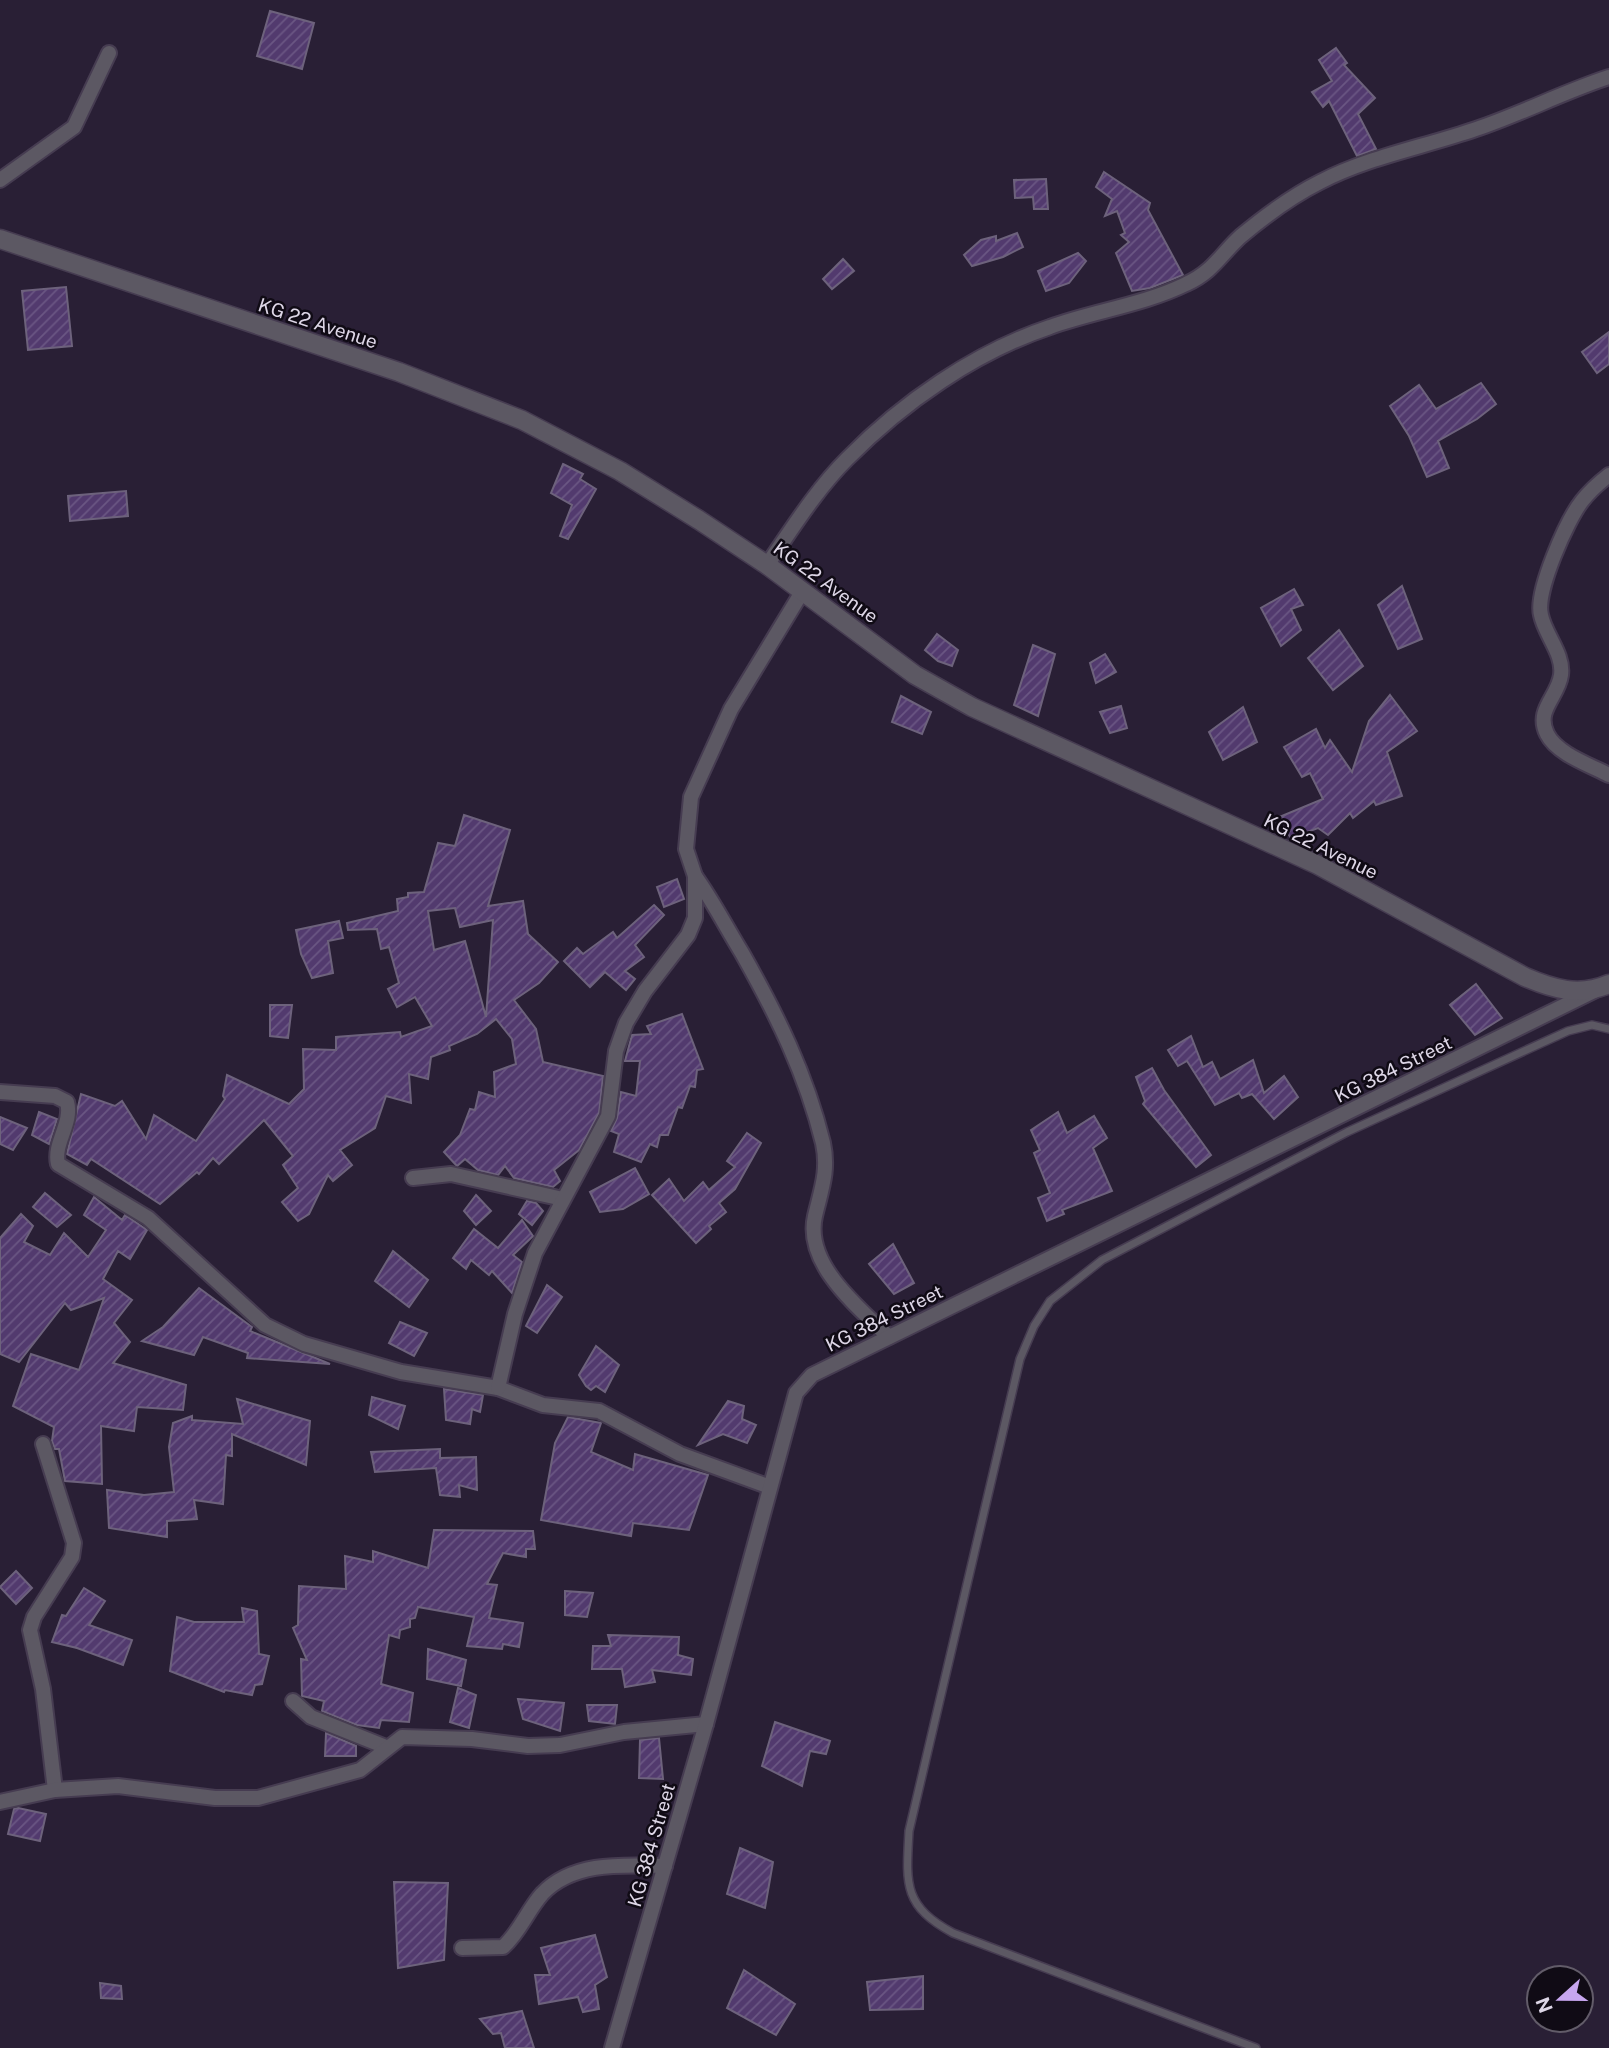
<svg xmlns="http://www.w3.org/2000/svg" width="1609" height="2048" font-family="'Public Sans',sans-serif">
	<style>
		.building { fill: url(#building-hatch); stroke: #6d627c; stroke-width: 2; fill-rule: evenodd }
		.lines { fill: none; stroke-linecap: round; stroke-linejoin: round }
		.service-casing { stroke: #463c51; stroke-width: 10 }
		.minor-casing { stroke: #463c51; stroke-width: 18 }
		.tertiary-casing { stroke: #463c51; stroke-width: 21 }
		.service { stroke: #5c5863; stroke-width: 7 }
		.minor { stroke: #5c5863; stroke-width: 14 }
		.tertiary { stroke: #5c5863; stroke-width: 18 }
		.labels { text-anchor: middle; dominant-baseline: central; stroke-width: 5; stroke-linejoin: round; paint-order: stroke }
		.street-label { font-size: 19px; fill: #ddd6e6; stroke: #100b15 }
	</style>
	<defs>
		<pattern id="building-hatch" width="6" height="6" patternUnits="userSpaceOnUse" patternTransform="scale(1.75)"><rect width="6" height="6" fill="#523a6e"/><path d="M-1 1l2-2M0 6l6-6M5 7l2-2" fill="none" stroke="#6a5683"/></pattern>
	</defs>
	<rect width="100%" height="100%" fill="#291f35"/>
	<g class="building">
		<path d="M270 11 314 23 302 69 257 56Z"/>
		<path d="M1336 48 1347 63 1344 65 1375 98 1358 114 1376 149 1357 156 1329 101 1323 107 1312 92 1332 81 1319 60Z"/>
		<path d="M1104 172 1150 203 1148 210 1183 275 1150 288 1132 291 1116 253 1129 242 1121 235 1125 233 1117 211 1105 216 1112 199 1096 187Z"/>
		<path d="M1046 179 1048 209H1034L1033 197 1015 198 1014 180Z"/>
		<path d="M1017 233 1023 247 1003 257 972 266 964 255 981 240 996 236V241Z"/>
		<path d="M1078 253 1086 261 1069 283 1046 291 1038 271Z"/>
		<path d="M843 259 854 271 832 289 823 279Z"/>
		<path d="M66 287 72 346 28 350 22 291Z"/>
		<path d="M1609 332V364L1597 373 1582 352Z"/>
		<path d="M1481 383 1496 404 1477 419 1438 441 1449 468 1427 477 1409 436 1390 406 1419 385 1436 409Z"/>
		<path d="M563 464 583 474 580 479 596 489 568 539 560 536 572 505 551 493Z"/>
		<path d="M126 491 128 516 70 521 68 496Z"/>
		<path d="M1402 586 1422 639 1398 649 1378 605Z"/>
		<path d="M1294 589 1303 605 1291 609 1301 630 1281 646 1261 608Z"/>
		<path d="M1339 630 1363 666 1333 690 1308 658Z"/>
		<path d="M937 634 958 650 952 666 938 661 925 650Z"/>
		<path d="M1033 645 1055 654 1038 716 1014 705Z"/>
		<path d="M1105 654 1116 672 1096 683 1090 663Z"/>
		<path d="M1390 695 1417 731 1387 752 1402 796 1376 805 1374 801 1353 818 1350 813 1328 835 1318 828 1291 838 1277 818 1323 799 1310 773 1302 777 1284 747 1316 729 1325 748 1330 740 1352 772 1369 721Z"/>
		<path d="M901 696 931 712 922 734 892 722Z"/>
		<path d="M1121 706 1127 728 1110 733 1100 712Z"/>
		<path d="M1243 707 1257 742 1223 760 1209 732Z"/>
		<path d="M464 815 510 830 488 906 523 901 528 934 558 962 539 983 514 1000 536 1029 543 1062 603 1076 599 1113 579 1150 554 1170 560 1181 553 1187 514 1178 505 1166 498 1175 478 1170 465 1159 457 1166 444 1152 460 1135 470 1109 475 1110 479 1092 495 1097 494 1072 516 1064 512 1039 496 1019 477 1034 449 1046 450 1050 431 1057 428 1079 409 1074 411 1103 386 1096 375 1128 340 1150 352 1165 333 1181 328 1175 309 1214 298 1221 282 1202 298 1188 283 1165 293 1156 264 1120 219 1164 213 1158 199 1174 197 1172 160 1204 91 1159 87 1165 67 1154 81 1094 115 1106 122 1101 146 1139 154 1115 196 1141 225 1099 223 1096 227 1075 289 1104 304 1089 303 1049 336 1050V1037L400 1032 401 1037 432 1026 415 997 397 1007 388 989 399 983 389 947 381 949 377 929 348 930 347 923 398 911 397 899 408 897V893L424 892 438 843 455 846ZM455 908 460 927 493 920 486 1017 465 941 434 950 428 911Z"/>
		<path d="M677 879 684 899 664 907 657 887Z"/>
		<path d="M654 905 664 915 635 945 644 957 625 971 635 979 626 990 605 972 590 987 564 961 577 948 583 954 613 932 617 938Z"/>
		<path d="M339 921 343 938 328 941 333 973 312 978 301 954 296 930Z"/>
		<path d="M1476 984 1502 1018 1475 1035 1450 1005Z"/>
		<path d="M270 1005H292L288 1038 270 1036Z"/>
		<path d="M682 1014 703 1069 697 1070 695 1087 690 1086 682 1108 678 1107 668 1135H660L657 1147 650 1144 641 1162 614 1152 619 1134 611 1131 617 1118 621 1092 636 1096 640 1061H625L632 1035 651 1034 647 1026Z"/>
		<path d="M1191 1036 1203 1067 1212 1062 1220 1079 1253 1060 1264 1093 1284 1076 1298 1097 1274 1119 1252 1094 1242 1098 1239 1093 1215 1105 1187 1061 1178 1066 1168 1050Z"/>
		<path d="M1152 1068 1164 1090 1211 1155 1196 1167 1143 1104 1145 1101 1136 1077Z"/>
		<path d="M39 1112 57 1119 49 1144 32 1135Z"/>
		<path d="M1058 1112 1067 1133 1094 1116 1107 1138 1093 1148 1112 1191 1062 1210 1064 1214 1047 1221 1038 1198 1050 1193 1034 1153 1040 1150 1031 1130Z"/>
		<path d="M0 1117 27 1128 13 1150 0 1144Z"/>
		<path d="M747 1133 761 1143 735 1189 719 1203 726 1212 709 1226 711 1229 696 1243 652 1195 669 1179 684 1201 703 1182 709 1190 735 1167 727 1161Z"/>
		<path d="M635 1168 649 1194 623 1209 600 1212 590 1192Z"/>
		<path d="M45 1193 71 1215 57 1227 33 1207Z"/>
		<path d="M476 1195 491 1211 476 1225 464 1211Z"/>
		<path d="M94 1197 122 1220 125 1215 147 1230 130 1259 118 1251 103 1279 132 1300 114 1323 130 1342 113 1363 186 1385 183 1410 137 1407 134 1431 101 1426 102 1484 65 1481 59 1449H55L52 1441 54 1427 13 1406 31 1354 79 1370 104 1298 71 1310 65 1303 19 1362 0 1354V1238L21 1214 33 1226 24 1242 50 1255 64 1233 88 1257 106 1230 84 1215Z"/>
		<path d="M527 1201 536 1203 543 1211 532 1225 519 1214Z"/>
		<path d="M522 1220 533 1236 513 1255 522 1262 512 1293 492 1271 489 1275 471 1260 466 1269 453 1258 474 1229 498 1248Z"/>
		<path d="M893 1244 914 1283 894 1294 869 1264Z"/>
		<path d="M393 1251 428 1280 409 1307 375 1281Z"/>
		<path d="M547 1285 562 1297 537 1333 526 1326Z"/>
		<path d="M199 1288 252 1327 250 1331 330 1364 247 1358 248 1353 203 1337 194 1355 142 1341 163 1327Z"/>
		<path d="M400 1322 427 1333 414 1356 389 1343Z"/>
		<path d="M596 1346 619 1365 605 1392 596 1386 591 1390 586 1386 579 1375Z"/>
		<path d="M444 1389 483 1395 480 1412 472 1409 470 1424 446 1420Z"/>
		<path d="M372 1397 405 1406 398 1429 369 1415Z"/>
		<path d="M237 1399 310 1421 306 1465 232 1434V1456L226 1455 223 1504 194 1500 197 1519 167 1521V1537L109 1528 107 1490 144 1495 174 1492 169 1447 173 1423 192 1416V1420L243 1424Z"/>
		<path d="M728 1401 744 1406 742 1419 756 1425 747 1443 723 1434 698 1445Z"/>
		<path d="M568 1417 601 1423 591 1452 633 1470 635 1454 708 1475 689 1530 633 1523 631 1536 541 1520 555 1443Z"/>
		<path d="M440 1449V1458L476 1457 477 1490 459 1485 460 1497 440 1495 436 1468 375 1472 371 1452Z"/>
		<path d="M434 1530 533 1531 535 1549H526V1557L503 1553 487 1584 497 1585 489 1618 523 1623 519 1647 503 1644 502 1649 467 1646 474 1617 418 1607 415 1618 410 1619V1627L400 1630 399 1638 389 1635 381 1684 413 1693 409 1722 381 1720 379 1728 357 1725 322 1711 324 1701 302 1696 301 1659 307 1660 293 1628 298 1625 299 1586 346 1589 345 1556 373 1562V1551L428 1568Z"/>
		<path d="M16 1571 32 1588 16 1604 0 1587Z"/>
		<path d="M84 1588 105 1601 89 1625 132 1640 123 1665 77 1648 52 1642 62 1615 66 1616Z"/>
		<path d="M565 1591 593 1593 587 1617 565 1615Z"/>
		<path d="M242 1608 257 1611 259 1654 269 1656 262 1684 255 1685 252 1695 225 1690 224 1692 170 1671 177 1617 194 1622H244Z"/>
		<path d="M608 1635 679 1637 678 1655 693 1659 691 1675 652 1670 655 1682 625 1687 622 1669H592L593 1646H611Z"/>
		<path d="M428 1649 466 1660 461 1686 427 1679Z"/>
		<path d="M458 1688 476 1695 469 1728 450 1722Z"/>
		<path d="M518 1699 564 1703 560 1731 523 1719Z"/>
		<path d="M587 1705H617L615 1724 589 1721Z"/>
		<path d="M775 1722 830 1741 826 1754 810 1751 802 1786 762 1766Z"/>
		<path d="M326 1733 356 1746V1756H325Z"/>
		<path d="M659 1738 663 1779 639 1778 640 1740Z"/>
		<path d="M18 1808 46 1814 40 1841 8 1834 14 1809Z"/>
		<path d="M740 1848 773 1862 765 1908 727 1894Z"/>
		<path d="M394 1882 448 1883 444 1960 398 1968Z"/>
		<path d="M595 1935 607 1977 595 1985 599 2009 583 2012 578 1997 539 2004 535 1975H550L541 1948Z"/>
		<path d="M744 1970 795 2004 776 2035 727 2008Z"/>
		<path d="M923 1976V2009L870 2010 867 1982Z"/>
		<path d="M100 1983 121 1986 122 1999 101 1998Z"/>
		<path d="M522 2011 534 2048H505L501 2033 493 2034 480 2019Z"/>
	</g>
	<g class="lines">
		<g class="service-casing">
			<path id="service" d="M1256 2048 953 1933C903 1906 906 1884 909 1831L1020 1359 1034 1326 1050 1301 1102 1260 1347 1132 1568 1031 1592 1025 1609 1029"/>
		</g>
		<g class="minor-casing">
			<g id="minor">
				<path d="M0 180 74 127 109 53"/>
				<path d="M1609 475C1600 482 1589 492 1582 501 1567 520 1535 592 1541 615 1545 635 1564 654 1561 675 1558 697 1535 710 1547 734 1557 754 1590 765 1609 775"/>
				<path d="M767 565C792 529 816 490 847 459 902 403 975 352 1050 327 1094 311 1143 305 1186 284 1213 272 1221 254 1241 236 1265 216 1292 196 1320 182 1368 157 1424 147 1476 129 1521 114 1563 92 1609 77"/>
				<path d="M695 876C713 901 726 927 742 953 777 1015 806 1074 823 1143 829 1171 821 1190 815 1216 804 1264 858 1307 889 1337"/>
				<path d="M0 1092 55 1096 67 1102C73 1123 53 1143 58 1164L148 1218 265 1325 304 1344 401 1372 498 1388 543 1405 599 1411 680 1454 770 1487"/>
				<path d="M413 1178 451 1174 563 1199"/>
				<path d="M498 1388 515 1314 535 1253 608 1116 616 1051 626 1023 645 991 688 935 695 918V876L686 849 691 797 731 709 802 592"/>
				<path d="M43 1444 74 1543 72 1557 34 1617 30 1630 43 1689 55 1790"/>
				<path d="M293 1701 311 1717 386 1747"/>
				<path d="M0 1802 55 1790 118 1786 215 1798H258L360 1770 402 1737 472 1739 528 1746 560 1745 624 1732 706 1724"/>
				<path d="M462 1948 503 1947C520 1932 527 1911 542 1894 573 1861 624 1865 665 1866"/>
				<path d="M612 2048 706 1724 796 1393 812 1375 1594 991"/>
			</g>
		</g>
		<g class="tertiary-casing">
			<path id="tertiary" d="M0 239 399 372 522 420 620 471 699 520 767 565 915 675 972 707 1318 865 1525 977C1553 989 1579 997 1609 984"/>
		</g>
		<use href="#service" class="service"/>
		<use href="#minor" class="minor"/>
		<use href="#tertiary" class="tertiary"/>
	</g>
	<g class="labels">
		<g class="street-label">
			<text transform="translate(318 323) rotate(18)">KG 22 Avenue</text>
			<text transform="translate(826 582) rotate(36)">KG 22 Avenue</text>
			<text transform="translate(1321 846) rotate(26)">KG 22 Avenue</text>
			<text transform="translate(1393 1069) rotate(-26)">KG 384 Street</text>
			<text transform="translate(884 1318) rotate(-26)">KG 384 Street</text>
			<text transform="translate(651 1845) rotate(-74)">KG 384 Street</text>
		</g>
	</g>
	<g transform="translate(1560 1999) rotate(249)"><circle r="33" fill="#100b15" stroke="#625c69" stroke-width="2"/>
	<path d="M0-5L12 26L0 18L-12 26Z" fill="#c7a6ef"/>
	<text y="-10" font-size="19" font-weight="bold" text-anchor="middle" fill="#ddd6e6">N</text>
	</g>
</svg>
